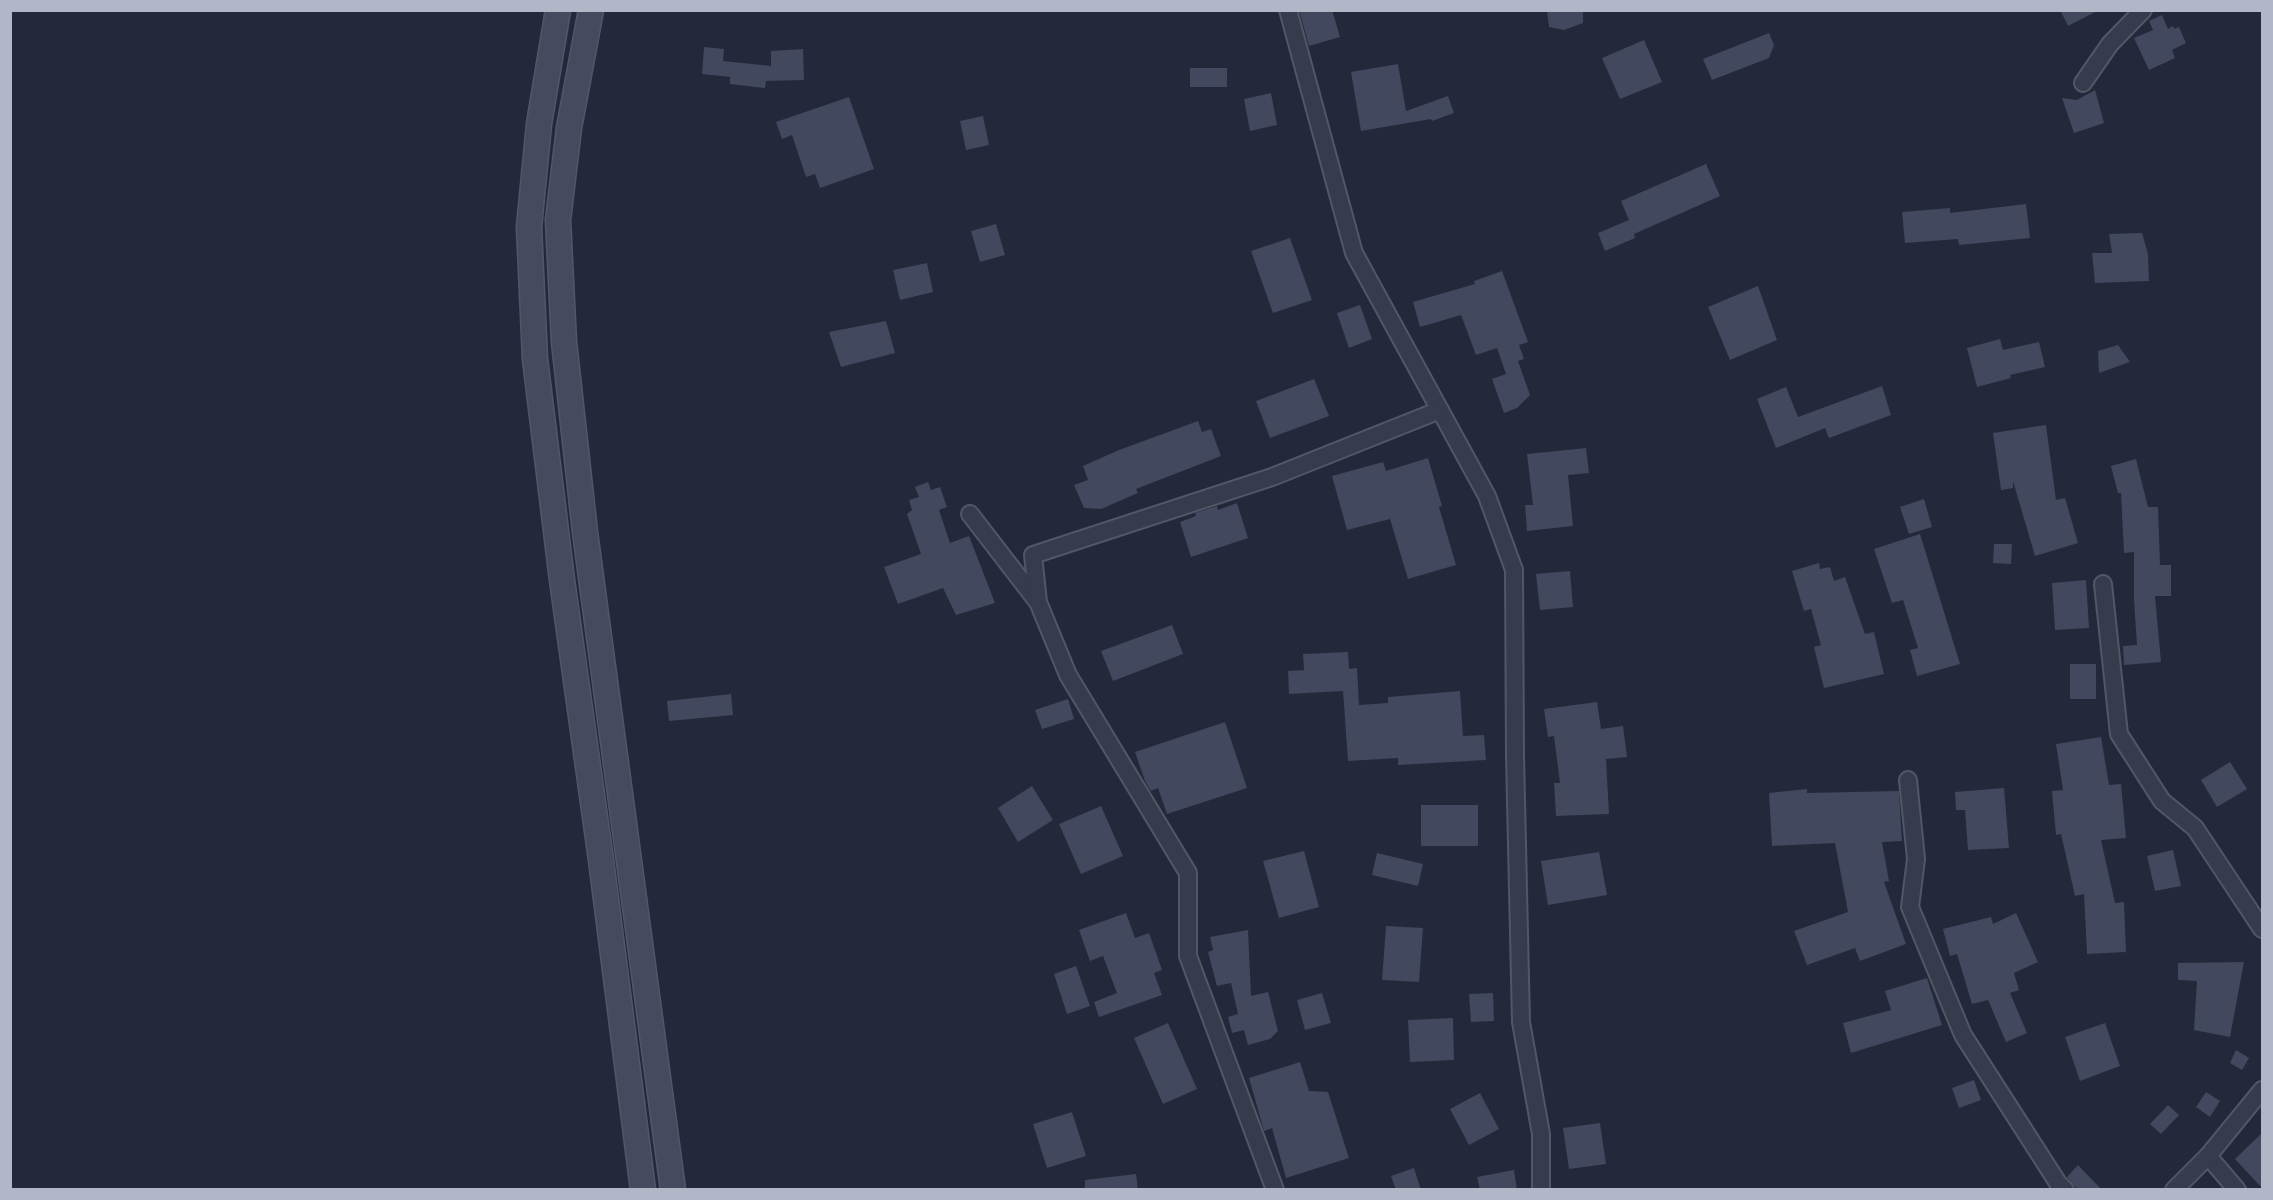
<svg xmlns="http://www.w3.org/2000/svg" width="2273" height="1200" font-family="Karla,sans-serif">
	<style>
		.building { fill: #42485d }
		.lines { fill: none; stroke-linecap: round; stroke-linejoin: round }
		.street-casing { stroke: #525767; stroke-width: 20 }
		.secondary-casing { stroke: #525767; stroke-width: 27 }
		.street { stroke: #373c4c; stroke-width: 16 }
		.secondary { stroke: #454a5f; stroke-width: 24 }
	</style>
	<rect width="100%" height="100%" fill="#23293b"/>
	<g class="building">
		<path d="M1299 10H1332L1340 37 1309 46Z"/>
		<path d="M1547 10H1583V23L1564 30 1549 27Z"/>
		<path d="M2060 10H2099L2068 26Z"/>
		<path d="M2162 15 2168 29 2173 26 2174 29 2179 27 2186 43 2172 50 2175 58 2149 70 2134 38 2153 30 2149 21Z"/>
		<path d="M1769 33 1774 45 1769 58 1712 80 1703 59Z"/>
		<path d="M1644 40 1662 82 1620 99 1602 58Z"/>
		<path d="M704 47 724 49 723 61 771 66V51L803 49 804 80 766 81 765 88 730 84V77L702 74Z"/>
		<path d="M1398 64 1406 111 1448 96 1454 113 1432 121 1431 119 1361 131 1351 72Z"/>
		<rect x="1190" y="68" width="37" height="19"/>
		<path d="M2095 90 2104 123 2074 133 2062 98 2077 100Z"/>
		<path d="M1271 93 1277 125 1250 131 1244 99Z"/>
		<path d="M849 97 874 169 820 188 815 174 806 177 792 135 782 139 776 122Z"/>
		<path d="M983 116 989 145 966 150 960 121Z"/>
		<path d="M1706 164 1720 196 1634 234 1635 238 1605 251 1598 233 1629 220 1621 201Z"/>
		<path d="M2026 204 2030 238 1959 245 1958 239 1905 243 1902 212 1950 208V213Z"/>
		<path d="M996 224 1005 255 980 262 971 231Z"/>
		<path d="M2142 233 2148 254 2149 281 2095 283 2092 253H2112L2109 234Z"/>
		<path d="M1290 238 1312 300 1273 313 1251 251Z"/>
		<path d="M927 263 933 292 900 300 893 270Z"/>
		<path d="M1502 271 1528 342 1519 345 1524 359 1518 361 1530 395 1517 408 1504 413 1492 379 1506 374 1497 348 1476 355 1461 315 1420 327 1413 302 1475 284 1474 281Z"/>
		<path d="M1758 286 1777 340 1730 360 1708 307Z"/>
		<path d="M1360 305 1372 339 1349 348 1337 313Z"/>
		<path d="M886 321 895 353 841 367 829 332Z"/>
		<path d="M2000 339 2003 350 2039 342 2045 367 2010 375 2011 378 1977 387 1967 348Z"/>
		<path d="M2118 345 2130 362 2099 373 2098 351Z"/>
		<path d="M1314 379 1329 416 1270 438 1256 401Z"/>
		<path d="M1882 386 1891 415 1829 438 1825 428 1776 448 1757 399 1786 387 1798 417Z"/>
		<path d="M1198 421 1202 432 1211 429 1221 456 1136 489 1138 493 1101 509 1084 508 1074 485 1088 480 1083 466 1119 450Z"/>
		<path d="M2046 425 2056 500 2065 498 2078 543 2035 556 2013 481V488L2001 490 1993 433Z"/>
		<path d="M1586 448 1589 473 1568 475 1573 526 1527 531 1525 505H1533L1527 454Z"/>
		<path d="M1428 458 1442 506 1439 507 1456 565 1408 579 1390 519 1347 530 1332 476 1383 462 1386 471Z"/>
		<path d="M2136 459 2148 507H2158L2160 565H2171V596H2155L2161 662 2124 665 2123 646 2137 645 2134 601V552L2124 553 2121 493H2118L2111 466Z"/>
		<path d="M928 482 931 490 940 487 947 507 939 510 950 543 969 536 995 603 956 615 943 588 898 604 884 567 921 554 907 514 912 510 909 500 919 497 915 487Z"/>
		<path d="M1924 499 1932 527 1909 534 1900 507Z"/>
		<path d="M1237 503 1248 538 1191 557 1180 522 1196 516 1195 513 1217 506 1218 510Z"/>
		<path d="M1920 534 1960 664 1917 676 1910 650 1918 648 1903 600 1892 603 1874 549Z"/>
		<path d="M1994 544H2012L2011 564 1993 563Z"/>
		<path d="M1819 563 1820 569 1830 567 1834 581 1845 577 1865 634 1874 632 1884 674 1824 688 1814 647 1821 645 1811 609 1804 611 1792 571Z"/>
		<path d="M1570 571 1573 607 1540 610 1536 574Z"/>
		<path d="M2086 580 2089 628 2055 630 2052 583Z"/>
		<path d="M1172 625 1183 654 1113 681 1101 651Z"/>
		<path d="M1348 652 1349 669 1357 668 1359 705 1388 703V697L1460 691 1463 736 1484 735 1486 760 1398 765V758L1348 761 1343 691 1289 694 1288 671 1304 670 1303 654Z"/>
		<rect x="2070" y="664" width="26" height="35"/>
		<path d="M731 694 733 715 669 721 667 701Z"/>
		<path d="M1068 699 1074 719 1042 729 1035 710Z"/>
		<path d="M1597 702 1601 729 1623 726 1627 757 1606 759 1609 814 1556 816 1554 783H1560L1554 736 1548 737 1544 709Z"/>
		<path d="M1225 722 1247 788 1167 814 1158 788 1151 791 1145 781 1135 752Z"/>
		<path d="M2101 737 2109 785 2121 784 2126 838 2101 840 2115 903 2124 902 2126 952 2087 954 2084 894 2075 896 2061 834 2056 835 2052 791 2063 790 2056 744Z"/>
		<path d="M2230 762 2247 789 2217 807 2201 780Z"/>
		<path d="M1032 786 1053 820 1018 842 998 808Z"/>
		<path d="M2004 788 2009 848 1968 850 1965 810H1956L1955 792Z"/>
		<path d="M1807 789V793L1899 791 1902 841 1882 842 1889 881 1884 882 1906 944 1860 961 1855 948 1807 965 1794 931 1848 912 1835 843 1772 846 1769 793Z"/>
		<rect x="1421" y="805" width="57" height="41"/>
		<path d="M1101 806 1123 856 1081 874 1059 824Z"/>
		<path d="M2173 850 2181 886 2155 891 2147 856Z"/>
		<path d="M1304 851 1319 907 1279 918 1263 861Z"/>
		<path d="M1599 852 1607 895 1548 905 1541 861Z"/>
		<path d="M1377 853 1423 864 1418 886 1372 875Z"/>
		<path d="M1126 913 1135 938 1149 933 1162 970 1154 973 1162 995 1099 1017 1094 1002 1117 993 1103 956 1090 961 1079 930Z"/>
		<path d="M2016 913 2038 962 2014 973 2019 990 2010 993 2027 1033 2006 1042 1988 1000 1972 1004 1957 954 1950 956 1943 929 1991 917 1993 924Z"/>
		<path d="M1386 926 1423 928 1419 982 1382 980Z"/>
		<path d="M1248 930 1251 996 1268 992 1278 1031 1270 1039 1248 1045 1244 1030 1232 1033 1228 1017 1238 1014 1231 983 1217 986 1208 952 1213 950 1210 937Z"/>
		<path d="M2244 962 2230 1037 2194 1030 2197 981 2178 980V963Z"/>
		<path d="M1076 966 1090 1006 1067 1014 1054 974Z"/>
		<path d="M1927 978 1942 1025 1851 1053 1843 1023 1891 1010 1885 991Z"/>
		<path d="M1322 993 1331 1023 1305 1030 1297 1000Z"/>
		<path d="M1493 993 1494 1021 1471 1022 1469 994Z"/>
		<path d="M1453 1018 1454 1060 1410 1062 1408 1020Z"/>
		<path d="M1168 1023 1197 1089 1163 1104 1134 1038Z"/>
		<path d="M2105 1023 2120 1066 2080 1081 2065 1037Z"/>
		<path d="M2236 1050 2249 1058 2242 1070 2230 1063Z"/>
		<path d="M1300 1062 1309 1091 1328 1092 1349 1158 1286 1178 1272 1128 1264 1131 1249 1078Z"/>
		<path d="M1974 1080 1981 1100 1959 1108 1952 1088Z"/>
		<path d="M2206 1092 2220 1101 2210 1117 2196 1107Z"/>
		<path d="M1480 1093 1499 1129 1469 1145 1450 1109Z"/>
		<path d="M2168 1105 2179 1115 2161 1134 2150 1124Z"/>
		<path d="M1072 1112 1086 1156 1047 1168 1033 1124Z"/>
		<path d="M1600 1123 1606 1164 1569 1169 1563 1128Z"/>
		<path d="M2262 1133V1188L2235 1159Z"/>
		<path d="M2078 1165 2102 1190H2078L2067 1177Z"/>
		<path d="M1414 1168 1421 1190H1396L1391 1176Z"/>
		<path d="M1514 1170 1517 1190H1480L1477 1177Z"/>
		<path d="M1136 1174 1138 1190H1085V1180Z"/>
	</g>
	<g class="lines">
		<g class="street-casing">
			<g id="street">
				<path d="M1288 10 1354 253 1487 496 1514 570 1515 756 1521 1022 1541 1134V1190"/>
				<path d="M2083 83 2110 44 2143 10"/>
				<path d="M970 514 1037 601"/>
				<path d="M2103 584 2119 734 2162 801 2195 828 2262 929"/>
				<path d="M1908 780 1916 859 1910 907 1963 1035 2058 1183 2065 1190"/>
				<path d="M2208 1156 2237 1190"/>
				<path d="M1275 1190 1188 956V873L1068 675 1038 602 1033 555 1272 477 1440 410"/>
				<path d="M2174 1190 2208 1156 2262 1090"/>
			</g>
		</g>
		<g class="secondary-casing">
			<g id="secondary">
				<path d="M558 10 539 124 529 227 535 359 562 580 601 860 643 1190"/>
				<path d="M591 10 569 128 558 220 564 342 585 532 673 1190"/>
			</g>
		</g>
		<use href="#street" class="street"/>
		<use href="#secondary" class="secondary"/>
	</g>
	<rect width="2273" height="1200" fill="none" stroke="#b2b7c7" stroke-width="24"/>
</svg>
